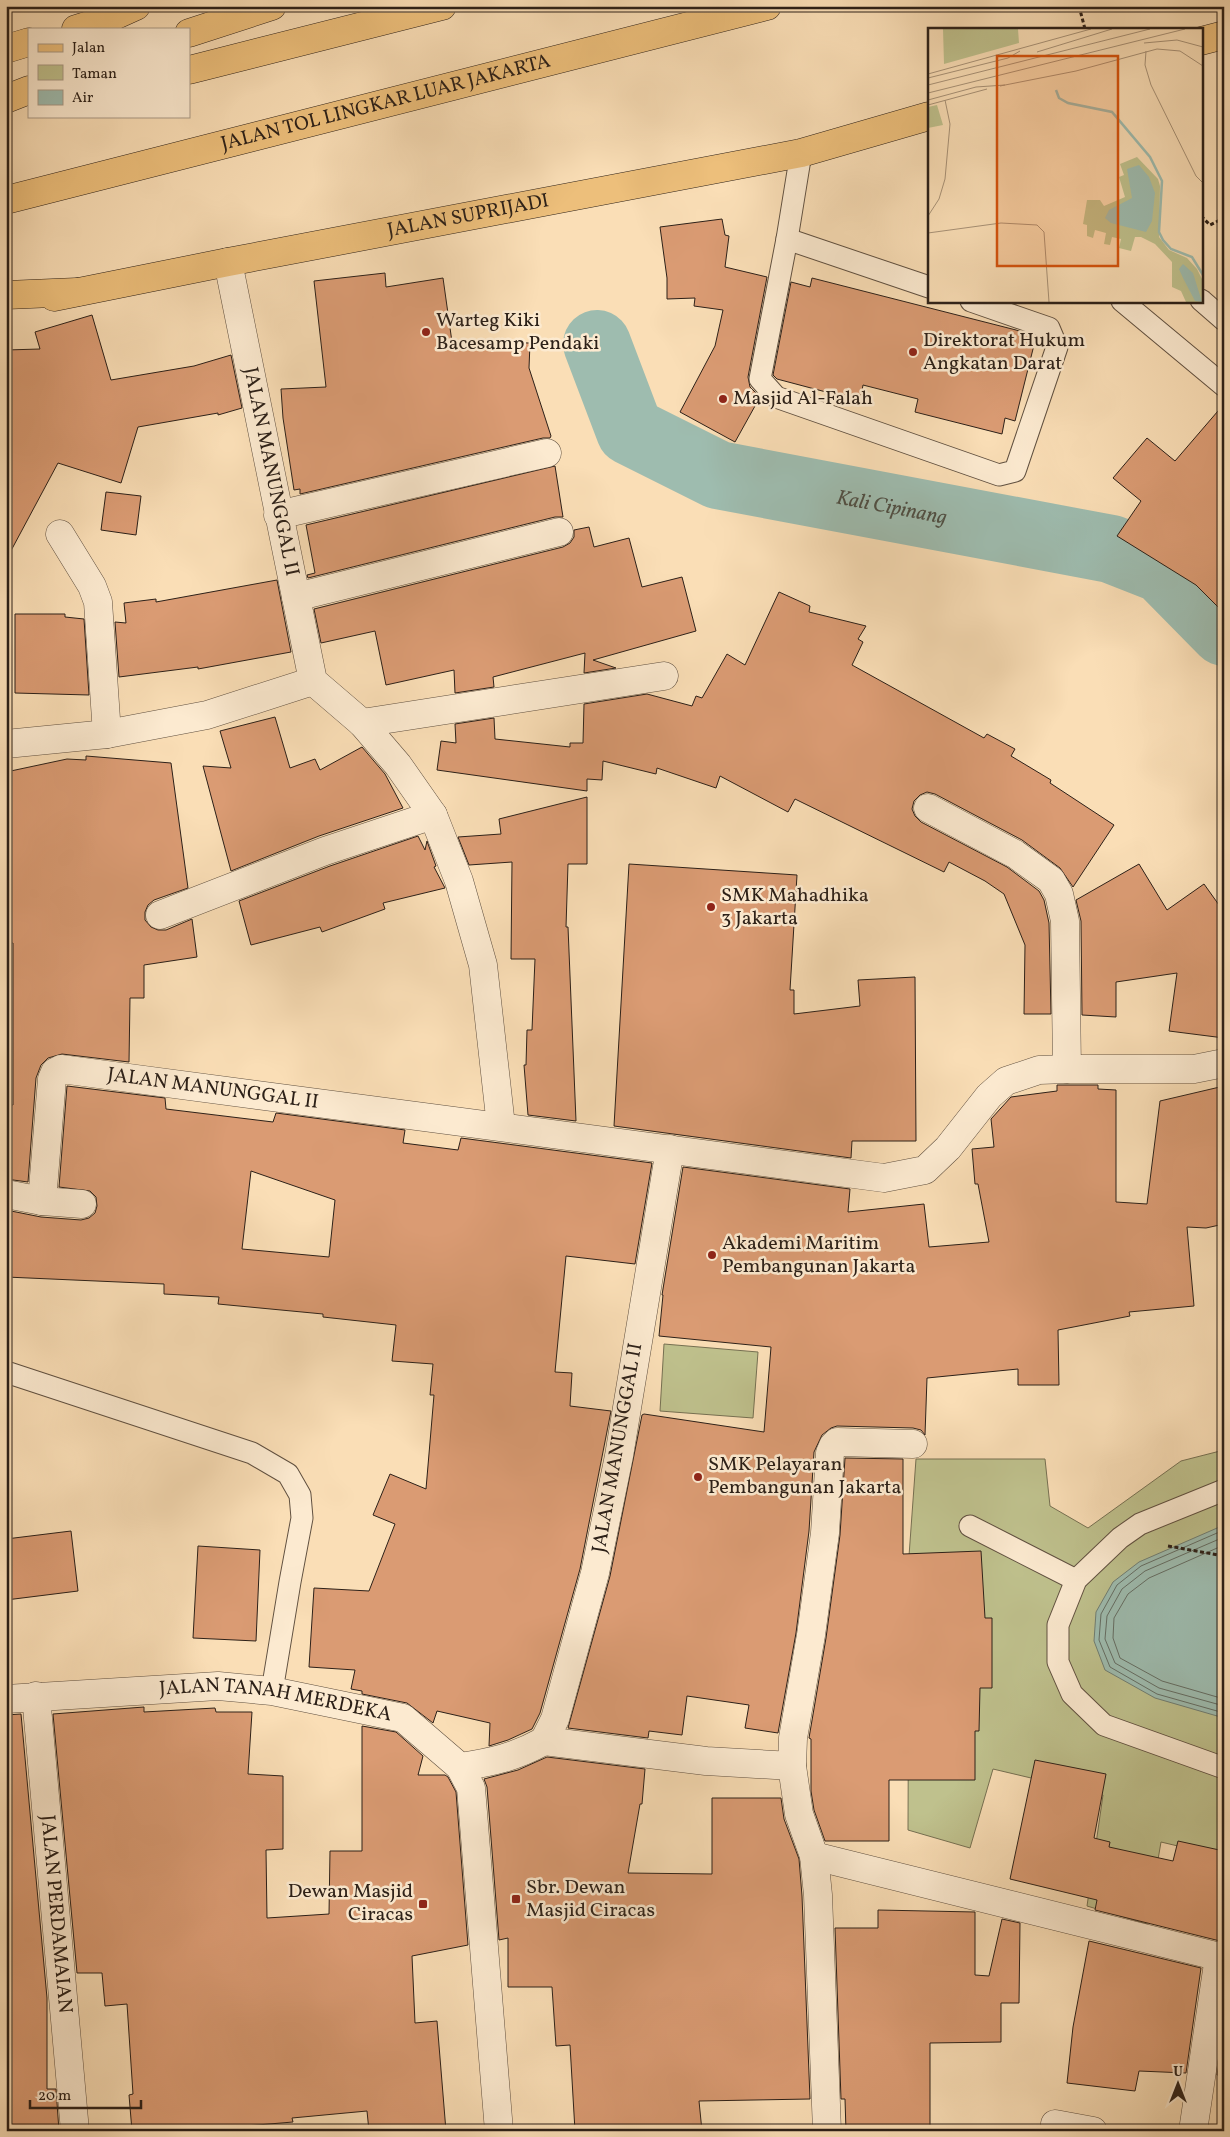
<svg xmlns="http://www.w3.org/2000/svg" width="1230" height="2137" font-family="Vollkorn,serif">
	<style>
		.green { fill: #bfc18d; stroke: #767052 }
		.water { fill: #9ebcaf; stroke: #707e73 }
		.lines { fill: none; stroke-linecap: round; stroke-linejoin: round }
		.shore { stroke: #656e64; stroke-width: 1 }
		.river { stroke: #9ebcaf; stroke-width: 68 }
		.building { fill: #da9b73; stroke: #2c2018; fill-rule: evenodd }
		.service-casing { stroke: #605040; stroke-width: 23 }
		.minor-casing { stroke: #605040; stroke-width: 29 }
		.tertiary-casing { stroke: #605040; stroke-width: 29 }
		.primary-casing { stroke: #2c2018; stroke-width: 29 }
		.motorway-casing { stroke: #2c2018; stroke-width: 29 }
		.path { stroke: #2c2018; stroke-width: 3; stroke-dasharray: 4 2.5; stroke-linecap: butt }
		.service { stroke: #fcead0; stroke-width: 21 }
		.minor { stroke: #fcead0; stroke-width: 28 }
		.tertiary { stroke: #fcead0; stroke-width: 28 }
		.primary { stroke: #edbf7b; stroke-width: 28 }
		.motorway { stroke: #edbf7b; stroke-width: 28 }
		.poi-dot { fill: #8f2418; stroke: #fcead0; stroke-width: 2 }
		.labels { text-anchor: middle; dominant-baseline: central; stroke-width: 5; stroke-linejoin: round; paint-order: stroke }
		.street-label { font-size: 20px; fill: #2c2018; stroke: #fcead0 }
		.poi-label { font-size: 20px; fill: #2c2018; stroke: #fcead0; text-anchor: start }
		.water-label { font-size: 21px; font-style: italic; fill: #4e4f45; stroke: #fcead0 }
		.inset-river { fill: none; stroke: #9ebcaf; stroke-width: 2.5 }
		.inset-road { fill: none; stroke: #a89277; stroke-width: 1 }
		.view { fill: #d5530d; fill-opacity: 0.15; stroke: #d5530d; stroke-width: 2.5 }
		.inset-edge { fill: none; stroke: #2c2018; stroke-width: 2.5 }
	</style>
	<rect width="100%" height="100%" fill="#fadeb6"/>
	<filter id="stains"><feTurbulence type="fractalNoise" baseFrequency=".004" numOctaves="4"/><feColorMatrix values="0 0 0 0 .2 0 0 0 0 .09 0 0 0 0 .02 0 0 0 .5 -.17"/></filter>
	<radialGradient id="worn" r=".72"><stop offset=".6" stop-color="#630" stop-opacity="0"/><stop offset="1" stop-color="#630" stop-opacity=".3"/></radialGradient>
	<g class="green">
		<path d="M664 1344 758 1352 753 1418 660 1411Z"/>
		<path d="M1224 1450V1857L1161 1842 1147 1924 1087 1906 1103 1795 993 1769 970 1848 908 1830 909 1556 916 1459H1045L1050 1506 1088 1528 1181 1461Z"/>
	</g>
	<path class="water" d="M1224 1525V1718L1155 1698 1105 1670 1094 1641 1096 1612 1113 1582 1139 1562Z"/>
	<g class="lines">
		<g class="shore">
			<path d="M1224 1530 1141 1566 1117 1585 1101 1614 1099 1640 1110 1667 1157 1694 1224 1713"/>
			<path d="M1224 1537 1145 1571 1122 1589 1107 1616 1105 1639 1115 1663 1159 1688 1224 1706"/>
			<path d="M1224 1545 1149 1578 1128 1594 1114 1618 1113 1638 1120 1658 1162 1681 1224 1699"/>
		</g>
		<path class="river" id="s1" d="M597 344 630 431 718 475 1111 549 1162 569 1224 632"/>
	</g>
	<g class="building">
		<path d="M722 219 725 235 729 236 725 267 767 277 748 377 750 387 760 397 735 442 680 412 715 346 723 310 694 306 695 298 667 299V278L660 227Z"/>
		<path d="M385 273 386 287 443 278 452 342 530 343 529 368 551 436 550 438H543L300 494V489L294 490 283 418 281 389 326 387 314 281Z"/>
		<path d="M812 278 1016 330 1036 337 1015 421 1005 418 1002 434 915 412 918 399 863 385 860 401 777 379 773 375 791 282 810 287Z"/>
		<path d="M92 315 111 380 194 366 231 355 242 408 218 415V413L138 427 121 483 58 463 6 560V350L40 349 35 332Z"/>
		<path d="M1224 404V613L1196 585 1117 536 1141 501 1113 478 1147 438 1175 461Z"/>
		<path d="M555 466 563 517H555L308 578 307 575 315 573 306 525Z"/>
		<path d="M106 492 141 496 136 535 101 530Z"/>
		<path d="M589 527 594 547 629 538 642 587 682 577 696 631 593 660 616 668 584 673 585 653 493 677 494 687 455 693 454 670 386 685 375 631 321 643 314 609 563 547 570 543 574 537V530Z"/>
		<path d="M277 580 291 652 198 669V667L119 677 115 622 126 623 124 603 156 599V602Z"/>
		<path d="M779 592 810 606 809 612 866 626 858 639 863 642 852 665 984 738 987 734 1015 749 1011 756 1051 780 1050 783 1114 825 1073 887 1060 868 1022 840 935 794 927 792 920 795 914 801 912 809 915 816 921 822 1007 867 1039 891 1044 900 1049 923 1051 1014H1024L1025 945 1004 894 985 881 949 862 944 872 795 799 788 812 720 776 716 788 657 768 656 774 603 761 602 780 587 779V791L437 770 441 741 456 743 455 724 494 718 495 739 570 747V743H583L584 704 647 694 692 706 696 696 702 698 727 654 745 665Z"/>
		<path d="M15 614H65V617L84 619 89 695 15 693Z"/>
		<path d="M275 717 290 768 315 759 320 770 362 747 385 774 403 808 319 836 231 871 203 766 231 768 220 731Z"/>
		<path d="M86 756 171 763 188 888 154 900 148 905 145 912V920L151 927 158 930H166L192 919 197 957 144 965V998H130L129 1062 62 1054 48 1058 41 1065 36 1078 28 1182 6 1179V1105H13V943H6V772L67 759 86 760Z"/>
		<path d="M587 797V864H568L566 927H568L576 1121 528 1115 524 1065H526L527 1030H532L535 959H511L512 862 469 865 458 837 501 834 499 819Z"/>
		<path d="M418 836 425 850 427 841 436 866 434 867 445 888 383 903 385 909 322 932 320 927 251 945 239 901 330 866Z"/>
		<path d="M629 864 797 875 790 990H794V1014L860 1006 858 980 915 977 916 1141H852L851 1158 614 1126Z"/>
		<path d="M1139 864 1167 910 1204 884 1224 912V1038L1169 1031 1177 973 1116 982V1017L1082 1015 1081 921 1076 900Z"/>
		<path d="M1057 1085H1098V1089L1116 1090V1202L1147 1204 1160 1101 1224 1086V1224L1206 1228 1187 1227 1194 1306 1129 1312 1130 1316 1058 1330 1059 1385H1018V1369L927 1378 925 1435 921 1430 913 1428 837 1426 831 1428 822 1435 814 1452 809 1531 796 1633 778 1733 745 1728 749 1705 687 1696 682 1735 649 1731 648 1738 568 1728 610 1576 642 1415 644 1414 764 1432 771 1347 659 1336 663 1295H662L683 1167 850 1189 848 1212 924 1204 929 1247 989 1242 978 1184H975L972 1149 994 1147 991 1119 1011 1097 1057 1091Z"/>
		<path d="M67 1086 165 1098 166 1109 273 1122 276 1113 405 1130 403 1143 458 1150 461 1138 652 1163 635 1264 566 1256 555 1372 572 1373 570 1406 611 1411 580 1569 540 1713 532 1729 508 1740 489 1746 490 1723 437 1711 433 1723 407 1703 362 1694V1691L351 1689 355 1670 309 1667 314 1588 369 1591 395 1524 373 1515 390 1474 426 1489 434 1395H430L433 1364 392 1361 396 1325 323 1317V1314L218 1304 219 1297 164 1294V1284L6 1277V1210L41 1217 81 1220 89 1218 95 1213 97 1206 96 1197 90 1191 59 1187ZM251 1171 335 1200 329 1257 242 1249Z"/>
		<path d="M845 1458 903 1459V1554L981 1551 985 1618H992V1688H980L979 1731H975V1780H889V1841H825L814 1810 811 1791V1739L809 1738 826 1638 840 1535Z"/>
		<path d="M71 1531 78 1591 6 1600V1539Z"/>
		<path d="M198 1546 260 1550 256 1641 193 1638Z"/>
		<path d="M144 1707V1712L215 1708 216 1712H252L248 1774 283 1776V1849L266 1850 267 1918 329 1914 330 1851H362V1726L396 1732 423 1756 418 1775H445L448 1777 456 1792 468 1945 412 1956 415 2023 437 2021 446 2131H369L367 2111 292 2118 293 2122 186 2131H132L129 2095 133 2094 127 2004 105 2006 102 1973H77L53 1714Z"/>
		<path d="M21 1714 47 1998V2089H56L59 2131 6 2130V1715Z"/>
		<path d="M547 1757 645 1769 642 1804H640L628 1873 712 1874V1798H781L784 1819 799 1859 802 1896 810 2099 699 2101 702 2131H575L570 2045 556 2046 552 1987H508V1938L499 1940 487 1787 484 1779 518 1770Z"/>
		<path d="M1035 1760 1106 1774 1094 1838 1110 1842 1109 1847 1173 1861 1178 1841 1224 1851V1942L1095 1910 1097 1900 1010 1879Z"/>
		<path d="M878 1910 975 1912V1975L989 1976 1002 1919 1020 1923 1019 2003H1001V2042L930 2043V2131H846L845 2099H841L835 1928H878Z"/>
		<path d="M1089 1941 1201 1968 1186 2073 1139 2071 1135 2091 1067 2083 1073 2027Z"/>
		<path d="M1224 2031V2075H1217Z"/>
	</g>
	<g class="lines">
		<g class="service-casing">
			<g id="service">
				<path d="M801 153 787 239 760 379 776 397 999 475 1015 471 1057 347 1049 328 971 301"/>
				<path d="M787 239 929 287"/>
				<path d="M1201 300 1224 320"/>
				<path d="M1122 301 1224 386"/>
				<path d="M6 1372 252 1453 288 1474 300 1495 302 1518 290 1582 272 1691"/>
				<path d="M1224 1490 1140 1524 1120 1538 1076 1580 1058 1625V1662L1072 1694 1104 1725 1224 1768"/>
				<path d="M970 1526 1076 1580"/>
			</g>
		</g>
		<g class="minor-casing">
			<g id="minor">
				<path id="s2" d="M228 262 313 681 362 723 398 765 433 815 459 881 483 965 501 1126"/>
				<path d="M278 515 547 453"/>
				<path d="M60 534 92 586 98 602 107 734"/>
				<path d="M296 597 559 532"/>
				<path d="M362 723 664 676"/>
				<path d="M6 744 107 734 207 715 313 681"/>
				<path d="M928 808 1015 854 1051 880 1059 894 1065 921 1067 1069"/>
				<path d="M160 915 325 851 433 815"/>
				<path d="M670 1149 619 1456 595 1573 555 1719 544 1741 706 1761 792 1766"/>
				<path d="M6 1194 42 1201 82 1204"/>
				<path id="s3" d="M42 1201 52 1079 55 1072 61 1069 884 1178 925 1170 948 1148 989 1096 1006 1081 1039 1070 1067 1069H1194L1224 1063"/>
				<path id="s4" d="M36 1696 75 2131"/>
				<path d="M460 1767C493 1762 515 1757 544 1741"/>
				<path d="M814 1856 1224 1958"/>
				<path d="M1055 2124 1093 2131"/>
				<path d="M827 2131 818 1895 814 1856 799 1814 792 1766 793 1738 811 1635 825 1533 830 1453 833 1446 837 1442 913 1444"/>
				<path d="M1193 2131 1219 1957"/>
			</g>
		</g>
		<g class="tertiary-casing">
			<g id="tertiary">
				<path id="s5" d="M6 1699 218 1686 272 1691 403 1718 460 1767 471 1788 499 2131"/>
			</g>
		</g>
		<g class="primary-casing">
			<g id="primary">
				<path d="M1201 41 1224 35"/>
				<path id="s6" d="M54 297 228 262 801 153 929 116"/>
			</g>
		</g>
		<g class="motorway-casing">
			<g id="motorway">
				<path d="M76 29 105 20 136 6"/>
				<path d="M189 33 272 6"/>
				<path d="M6 49 29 42"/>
				<path d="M189 70 442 6"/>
				<path d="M6 99 29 90"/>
				<path id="s7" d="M6 200 767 6"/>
				<path d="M6 295 77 292"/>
			</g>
		</g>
		<g class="path">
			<path d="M1079 6 1085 29"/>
			<path d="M1201 216 1210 225 1224 218"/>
			<path d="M1168 1546 1224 1556"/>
		</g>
		<use href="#service" class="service"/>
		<use href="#minor" class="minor"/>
		<use href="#tertiary" class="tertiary"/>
		<use href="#primary" class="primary"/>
		<use href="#motorway" class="motorway"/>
	</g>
	<g class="poi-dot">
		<circle cx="426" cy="332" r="5"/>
		<circle cx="913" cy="352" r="5"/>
		<circle cx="723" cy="399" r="5"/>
		<circle cx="711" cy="907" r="5"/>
		<circle cx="712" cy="1255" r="5"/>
		<circle cx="698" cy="1477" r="5"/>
		<rect x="511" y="1894" width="10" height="10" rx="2.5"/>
		<rect x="418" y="1899" width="10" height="10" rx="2.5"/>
	</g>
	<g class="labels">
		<g class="street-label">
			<text stroke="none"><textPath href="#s7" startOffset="392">JALAN TOL LINGKAR LUAR JAKARTA</textPath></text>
			<text stroke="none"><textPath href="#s6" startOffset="422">JALAN SUPRIJADI</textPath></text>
			<text stroke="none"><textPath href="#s2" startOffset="214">JALAN MANUNGGAL II</textPath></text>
			<text stroke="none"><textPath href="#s3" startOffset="290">JALAN MANUNGGAL II</textPath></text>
			<text transform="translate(618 1448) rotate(-80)">JALAN MANUNGGAL II</text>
			<text stroke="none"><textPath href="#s5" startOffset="271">JALAN TANAH MERDEKA</textPath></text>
			<text stroke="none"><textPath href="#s4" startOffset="219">JALAN PERDAMAIAN</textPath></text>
		</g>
		<g class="poi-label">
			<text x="436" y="321">Warteg Kiki<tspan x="436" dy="23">Bacesamp Pendaki</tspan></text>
			<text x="923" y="341">Direktorat Hukum<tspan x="923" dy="23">Angkatan Darat</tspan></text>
			<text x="733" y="399">Masjid Al-Falah</text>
			<text x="721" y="896">SMK Mahadhika<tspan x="721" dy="23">3 Jakarta</tspan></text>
			<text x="722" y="1244">Akademi Maritim<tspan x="722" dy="23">Pembangunan Jakarta</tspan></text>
			<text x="708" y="1465">SMK Pelayaran<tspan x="708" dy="23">Pembangunan Jakarta</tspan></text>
			<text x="526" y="1888">Sbr. Dewan<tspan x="526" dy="23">Masjid Ciracas</tspan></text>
			<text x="413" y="1892" text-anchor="end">Dewan Masjid<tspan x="413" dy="23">Ciracas</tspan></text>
		</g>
		<g class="water-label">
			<text stroke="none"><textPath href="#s1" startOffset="368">Kali Cipinang</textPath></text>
		</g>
	</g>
	<g transform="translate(928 28)">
		<rect width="275" height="275" fill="#fadeb6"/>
		<path d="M15 1H90L91 15 16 36ZM9 77 15 97 0 100V79ZM209 129 230 151 232 158 231 209 241 222 259 230 269 241 275 253V274H258L253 263 244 259V234L227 216 213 209H207L203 223 191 220 193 211 184 209 182 217 176 216 178 205 167 202 165 210 159 208V197L155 196 159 172H172L176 178 197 169 191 149 196 147 192 136Z" fill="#bfc18d"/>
		<path d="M211 137 221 149 227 165 224 193 218 204 183 195 177 190 181 182 204 170 199 141ZM255 236 265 245 274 274 267 273 255 250 251 241Z" fill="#9ebcaf"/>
		<path class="inset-river" d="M128 62 131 70 140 75 184 84 222 129 234 153 231 204 235 212 243 221 264 229 275 247"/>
		<path class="inset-road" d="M216 15 249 12 275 19M218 23 217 37 223 57 268 148 275 155M109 24 184 1M0 46 163 1M0 50 80 30 92 23M0 57 222 1M72 58 148 43 229 21 252 23 275 38M0 65 257 1M0 72 48 59 77 57M0 77 59 61M0 188 11 171 17 151 22 96 17 72M0 205 73 195 109 197 116 204 121 274"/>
		<path class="view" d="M69 28H190V238H69Z"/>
		<rect width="275" height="275" class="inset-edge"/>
	</g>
	<rect width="1230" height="2137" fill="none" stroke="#fadeb6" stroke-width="25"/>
	<rect x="8" y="8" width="1215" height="2122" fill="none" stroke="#2c2018" stroke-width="2.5"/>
	<rect x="12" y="12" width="1205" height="2112" fill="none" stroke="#2c2018"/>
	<rect x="28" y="28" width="162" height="90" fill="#fcead0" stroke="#a99986"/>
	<rect x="38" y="44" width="25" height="8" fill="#edbf7b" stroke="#a99986"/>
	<text x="72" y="52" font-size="15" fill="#2c2018">Jalan</text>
	<rect x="38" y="65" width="25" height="15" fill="#bfc18d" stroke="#a99986"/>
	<text x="72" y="78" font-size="15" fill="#2c2018">Taman</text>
	<rect x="38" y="90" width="25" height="15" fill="#9ebcaf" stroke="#a99986"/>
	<text x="72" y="102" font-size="15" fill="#2c2018">Air</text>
	<g transform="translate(1178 2084)" stroke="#fcead0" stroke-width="4" paint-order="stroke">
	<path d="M0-4L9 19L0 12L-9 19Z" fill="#2c2018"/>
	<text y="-8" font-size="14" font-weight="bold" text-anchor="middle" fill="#2c2018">U</text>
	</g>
	<path d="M30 2100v8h111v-8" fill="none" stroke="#2c2018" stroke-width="2.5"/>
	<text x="38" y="2100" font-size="15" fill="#2c2018" stroke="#fcead0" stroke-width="4" paint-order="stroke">20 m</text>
	<rect width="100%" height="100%" filter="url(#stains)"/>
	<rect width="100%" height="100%" fill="url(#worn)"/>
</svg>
